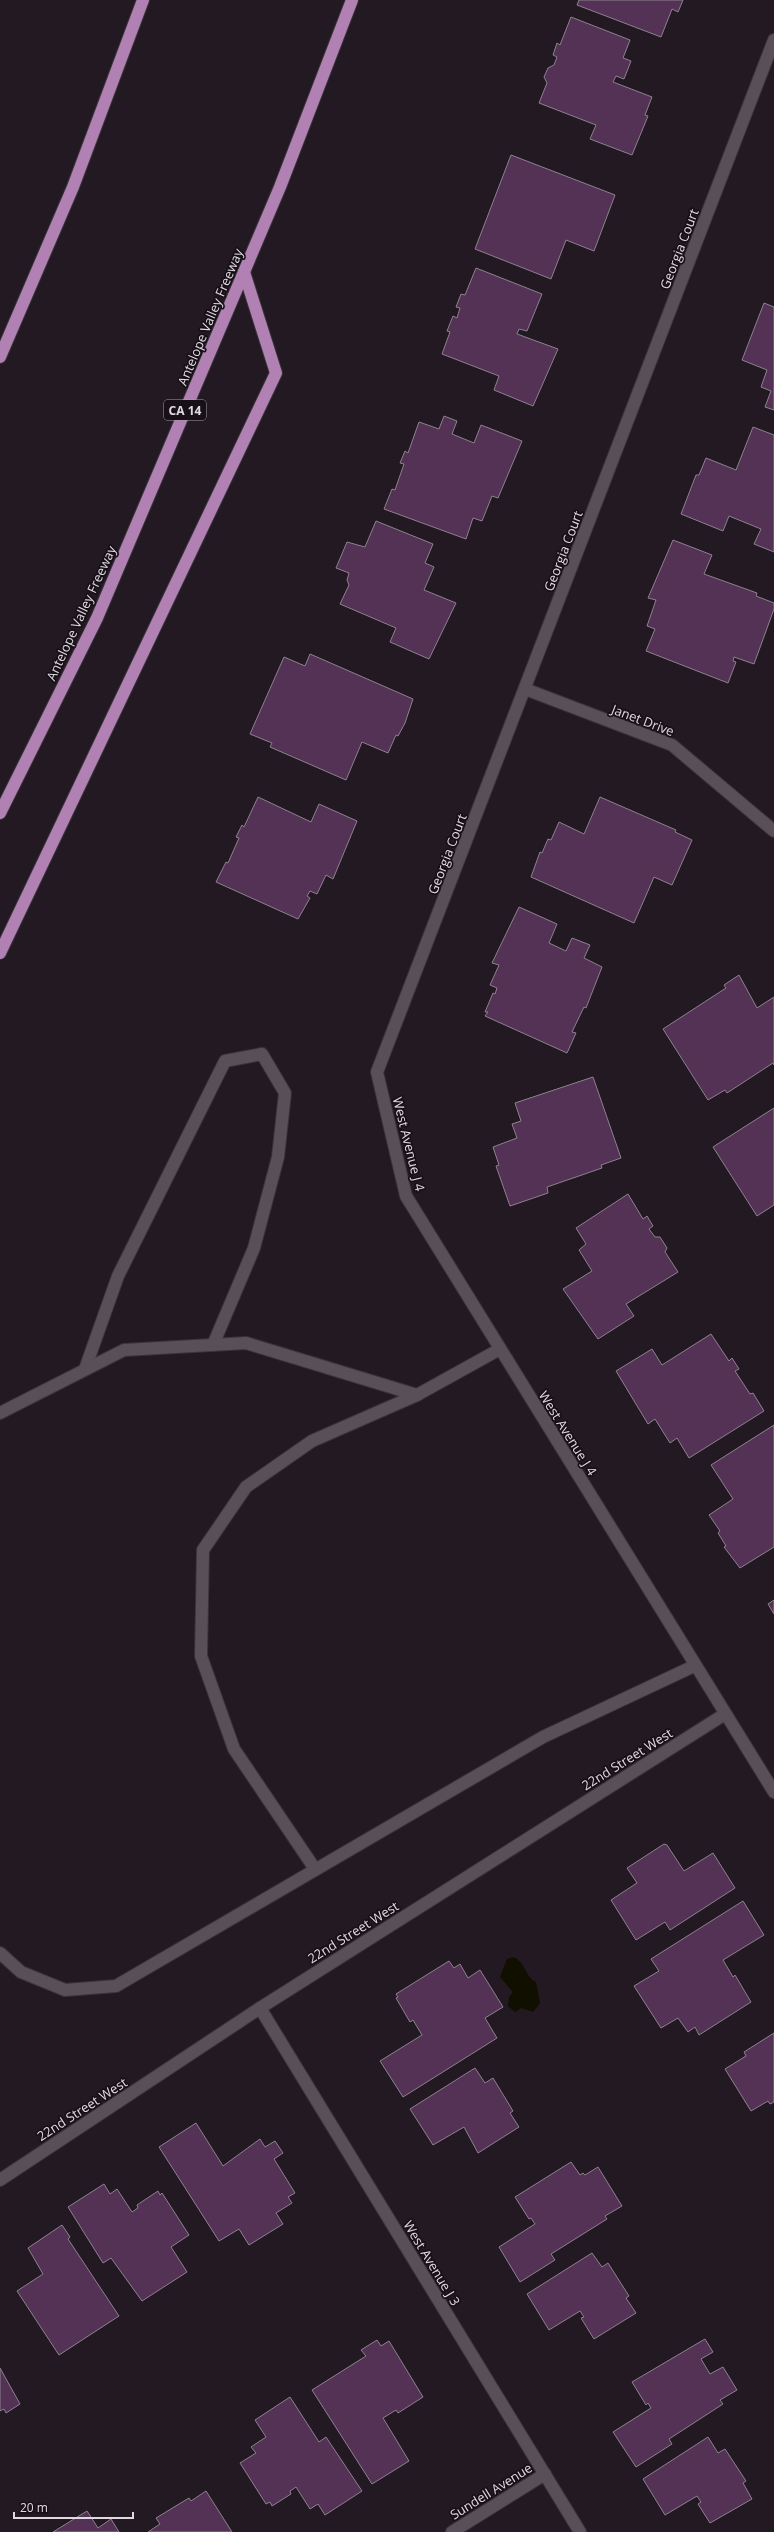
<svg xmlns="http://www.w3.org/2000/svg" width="774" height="2532" font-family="'Open Sans',sans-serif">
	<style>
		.water { fill: #110f00 }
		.building { fill: #533255; stroke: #8d828d }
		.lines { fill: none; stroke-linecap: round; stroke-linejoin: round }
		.service-casing { stroke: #3a343a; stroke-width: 14 }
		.minor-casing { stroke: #3a343a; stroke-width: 14 }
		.motorway-casing { stroke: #3a343a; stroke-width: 14 }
		.service { stroke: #584f59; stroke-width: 12 }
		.minor { stroke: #584f59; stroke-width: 12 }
		.motorway { stroke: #b181b3; stroke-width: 12 }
		.labels { text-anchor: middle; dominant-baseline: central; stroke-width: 3.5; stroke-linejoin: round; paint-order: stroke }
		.shield { fill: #181018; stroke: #a49da4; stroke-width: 1 }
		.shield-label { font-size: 12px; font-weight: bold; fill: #e0dae0 }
		.street-label { font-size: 13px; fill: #e0dae0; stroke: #181018 }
	</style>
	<rect width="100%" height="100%" fill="#221922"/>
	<path class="water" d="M514 1957C527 1965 525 1977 536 1982L540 2003 533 2012 521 2008 515 2012 508 2006 509 1997 513 1992 500 1977 507 1959Z"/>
	<g class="building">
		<path d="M579 0H683L678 12 672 9 661 37 577 5Z"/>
		<path d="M571 17 630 40 623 58 631 61 624 79 616 76 613 82 652 97 645 115 648 116 632 155 590 139 596 125 539 103 547 83 544 77 548 68 554 65 557 57 553 55 557 43 560 45Z"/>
		<path d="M511 155 615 195 594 251 566 240 551 279 475 249Z"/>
		<path d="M476 268 542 294 527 331 519 329 517 334 558 349 533 406 494 390 499 376 442 354 450 332 447 331 453 316 457 318 460 308 456 307 461 294 465 295Z"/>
		<path d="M764 303 774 307V410L765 407 771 391 761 387 767 370 742 360Z"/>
		<path d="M444 416 457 421 452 434 474 443 481 425 522 441 498 498 492 496 482 521 473 518 466 539 384 509 392 489 395 490 404 464 400 463 405 451 408 453 419 422 439 429Z"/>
		<path d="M753 427 774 435V552L754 544 761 529 729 516 723 531 681 514 696 475H699L706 458 736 470Z"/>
		<path d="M376 521 433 544 425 563 434 567 424 590 456 603 429 659 390 642 396 628 340 604 349 585 347 580 349 573 336 568 347 542 365 547Z"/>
		<path d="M673 540 712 555 704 574 757 593 756 596 774 603V609L754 664 734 657 733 661 736 662 728 683 646 651 655 629 647 626 656 600 648 598Z"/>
		<path d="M310 654 413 699 405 723 398 736 396 735 388 753 362 742 346 780 270 747 272 743 250 734 284 657 305 666Z"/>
		<path d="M258 797 311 822 319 804 357 821 333 879 326 875 317 894 310 891 307 896 310 898 298 919 216 882 226 862 228 863 239 838 236 837 242 825 244 827Z"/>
		<path d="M600 797 676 830 675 832 692 840 672 885 654 877 634 923 531 877 540 852 542 853 548 839 551 840 559 822 584 834Z"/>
		<path d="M519 907 557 924 549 943 566 951 572 938 590 945 584 958 602 967 586 1008 584 1007 572 1032 576 1033 567 1053 485 1016 488 1012H485L493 993 495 994 497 988 490 985 499 965 492 963Z"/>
		<path d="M739 975 757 1008 774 997V1065L773 1063 727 1093 725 1090 708 1100 663 1029 726 988 724 985Z"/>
		<path d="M593 1077 621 1158 601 1165 602 1168 547 1187 548 1193 510 1206 496 1166 499 1165 493 1147 517 1138 512 1124 521 1121 515 1103Z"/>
		<path d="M774 1108V1205L757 1216 713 1147Z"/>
		<path d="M628 1194 643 1219 647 1216 653 1226 649 1229 655 1237H660L667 1248 665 1252 678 1272 626 1304 634 1316 598 1339 563 1289 592 1271 579 1250 586 1244 576 1228Z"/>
		<path d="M711 1334 729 1361 732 1358 739 1369 735 1371 750 1394 753 1393 764 1411 689 1458 677 1438 670 1443 655 1419 648 1424 616 1371 652 1349 662 1365Z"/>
		<path d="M774 1425V1547L740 1568 724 1547 726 1546 718 1533 720 1531 709 1515 733 1499 711 1465Z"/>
		<path d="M774 1600V1614L768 1604Z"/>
		<path d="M664 1844 667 1845 684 1871 713 1853 735 1888 670 1930 665 1922 636 1940 611 1900 637 1883 627 1868Z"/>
		<path d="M743 1901 764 1935 723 1960 733 1977 735 1975 751 2002 699 2035 695 2027 688 2032 678 2018 661 2028 634 1986 659 1971 651 1959Z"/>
		<path d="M449 1961 454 1968 460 1964 468 1978 480 1970 503 2007 485 2018 497 2038 403 2097 380 2061 422 2035 413 2020 410 2022 396 1998 398 1997 396 1994Z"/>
		<path d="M774 2033V2102L770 2104 768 2101 751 2111 725 2069 746 2056 744 2052Z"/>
		<path d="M475 2068 485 2083 493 2078 513 2111 510 2113 519 2127 478 2153 464 2127 433 2145 410 2109Z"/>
		<path d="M196 2123 223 2166 260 2139 265 2147 275 2141 283 2153 274 2159 295 2193 288 2197 292 2203 276 2213 283 2224 249 2245 239 2229 219 2241 159 2147Z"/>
		<path d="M571 2162 580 2175 583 2173 585 2175 598 2167 622 2206 605 2216 607 2219 551 2254 555 2260 520 2282 499 2247 535 2224 531 2218 529 2219 515 2197Z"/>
		<path d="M104 2184 110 2194 117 2189 132 2212 138 2208 137 2205 158 2191 160 2195 162 2193 189 2235 171 2247 187 2272 142 2301 111 2258 103 2263 68 2207Z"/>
		<path d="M62 2225 70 2237 68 2239 119 2316 59 2355 17 2291 43 2274 28 2248Z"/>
		<path d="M592 2253 602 2267 608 2263 629 2296 626 2298 636 2313 594 2339 581 2318 584 2317 580 2311 549 2330 527 2294Z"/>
		<path d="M705 2339 713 2352 701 2359 710 2374 723 2367 737 2390 720 2400 723 2404 669 2439 672 2444 636 2467 613 2432 651 2408 648 2403 646 2405 632 2382Z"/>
		<path d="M377 2340 381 2346 389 2341 423 2397 398 2413 396 2410 383 2418 409 2461 372 2484 312 2390 366 2356 361 2350Z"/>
		<path d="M0 2368 20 2404 6 2413 4 2409 0 2411Z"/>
		<path d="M290 2397 319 2442 326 2437 362 2491 325 2515 318 2504 310 2509 296 2487 290 2491 291 2494 272 2506 270 2502 266 2504 240 2463 256 2453 251 2447 266 2437 255 2420Z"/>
		<path d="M708 2437 718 2453 725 2449 746 2481 743 2483 752 2499 710 2523 698 2504 701 2502 697 2496 665 2515 643 2479Z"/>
		<path d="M206 2491 232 2532H148L160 2524 156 2518 189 2498 191 2501Z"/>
		<path d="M87 2511 98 2528 111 2519 119 2532H53Z"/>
	</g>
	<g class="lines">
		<g class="service-casing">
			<g id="service">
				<path d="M85 1369 118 1276 225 1061 262 1054 285 1093 278 1157 254 1248 213 1345"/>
				<path d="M0 1413 124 1350 246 1343 417 1395 500 1349"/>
				<path d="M315 1869 234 1749 201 1656 203 1550 246 1487 312 1441 417 1395"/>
				<path d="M0 1953 21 1972 65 1990 116 1986 543 1737 694 1666"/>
			</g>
		</g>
		<g class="minor-casing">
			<g id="minor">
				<path d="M774 40 377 1072 406 1196 774 1792"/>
				<path d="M525 689 672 745 774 831"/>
				<path d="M260 2008 580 2532"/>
				<path d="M0 2180 260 2008 725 1714"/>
				<path d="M452 2532 545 2474"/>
			</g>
		</g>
		<g class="motorway-casing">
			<g id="motorway">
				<path d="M0 357 73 187 143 0"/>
				<path d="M0 813 97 618 280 187 352 0"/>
				<path d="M0 953 276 373 244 272"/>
			</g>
		</g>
		<use href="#service" class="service"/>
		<use href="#minor" class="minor"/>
		<use href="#motorway" class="motorway"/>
	</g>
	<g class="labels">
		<rect class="shield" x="164" y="400" width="42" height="20" rx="3"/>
		<g class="shield-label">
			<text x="185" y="410">CA 14</text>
		</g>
		<g class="street-label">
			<text transform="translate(679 249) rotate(-69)">Georgia Court</text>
			<text transform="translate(210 317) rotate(-67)">Antelope Valley Freeway</text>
			<text transform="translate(563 551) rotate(-69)">Georgia Court</text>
			<text transform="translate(81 613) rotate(-65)">Antelope Valley Freeway</text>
			<text transform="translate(643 720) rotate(21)">Janet Drive</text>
			<text transform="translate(447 854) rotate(-69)">Georgia Court</text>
			<text transform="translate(409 1144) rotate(76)">West Avenue J 4</text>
			<text transform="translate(568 1433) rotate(58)">West Avenue J 4</text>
			<text transform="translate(627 1759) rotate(-32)">22nd Street West</text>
			<text transform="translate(353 1932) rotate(-32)">22nd Street West</text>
			<text transform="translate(82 2109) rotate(-33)">22nd Street West</text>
			<text transform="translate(432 2263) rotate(59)">West Avenue J 3</text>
			<text transform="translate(491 2491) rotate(-32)">Sundell Avenue</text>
		</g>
	</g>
	<path d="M14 2512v6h119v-6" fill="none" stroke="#e0dae0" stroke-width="2"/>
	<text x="20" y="2512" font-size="12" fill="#e0dae0" stroke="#181018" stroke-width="3" paint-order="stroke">20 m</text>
</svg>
